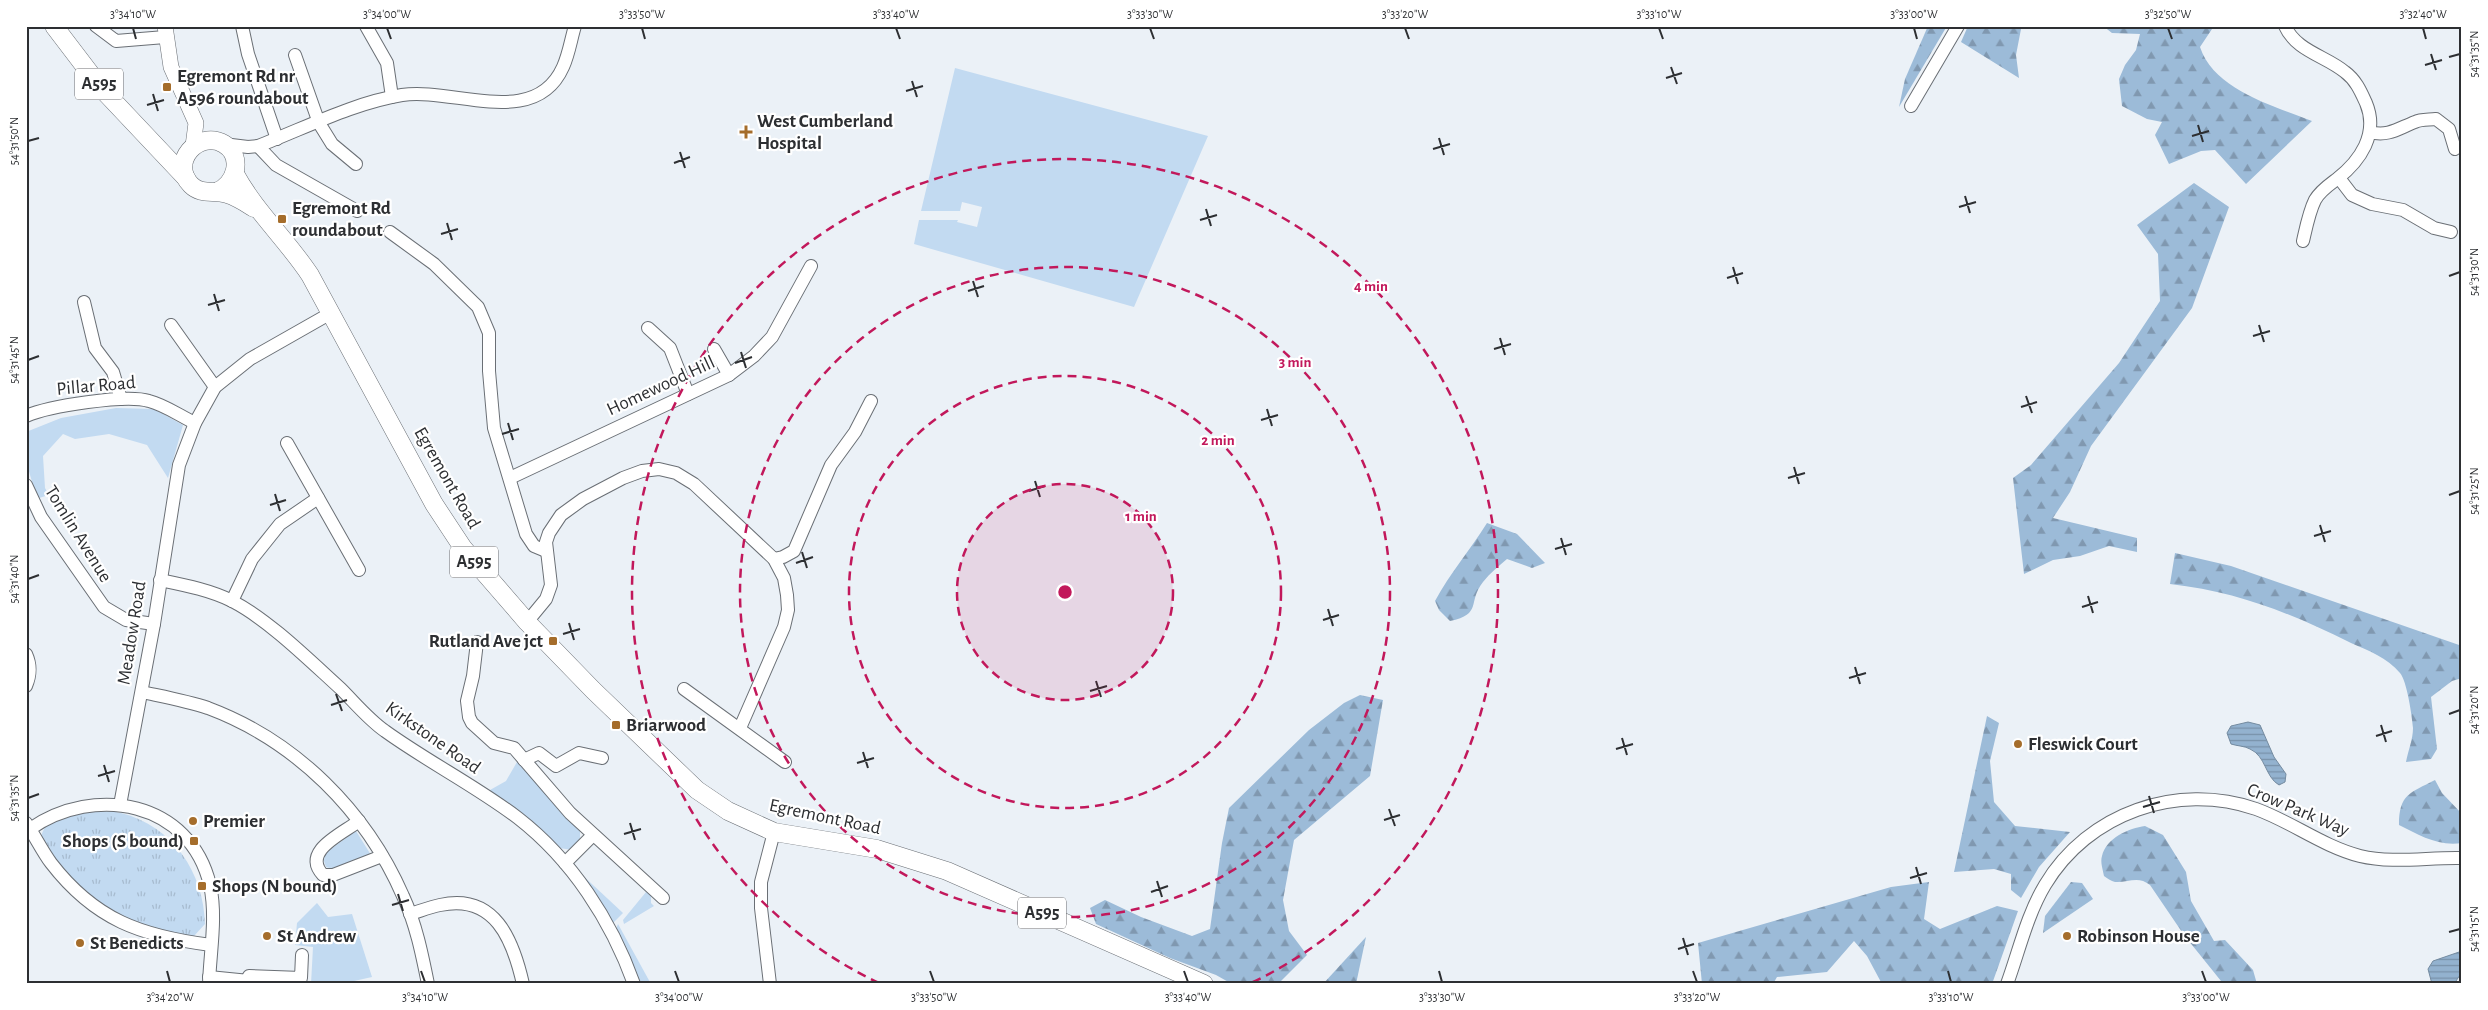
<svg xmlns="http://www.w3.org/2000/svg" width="2488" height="1010" font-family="'Alegreya Sans',sans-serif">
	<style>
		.grass { fill: #c2daf1 }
		.forest { fill: url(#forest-firs) }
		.park { fill: url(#park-tufts) }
		.water { fill: url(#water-rules); stroke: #748ba0 }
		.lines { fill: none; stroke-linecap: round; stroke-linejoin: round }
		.minor-casing { stroke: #6a6f75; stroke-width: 14 }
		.major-casing { stroke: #6a6f75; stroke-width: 16 }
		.highway-casing { stroke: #6a6f75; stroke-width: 19 }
		.minor { stroke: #fff; stroke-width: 12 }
		.major { stroke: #fff; stroke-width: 15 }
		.highway { stroke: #fff; stroke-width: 18 }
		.ticks { fill: none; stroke: #2d2f32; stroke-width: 2 }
		.ring { fill: none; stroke: #c2185b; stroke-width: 2.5; stroke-dasharray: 9 6 }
		.poi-dot { fill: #a56d2b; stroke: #fff; stroke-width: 2 }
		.labels { text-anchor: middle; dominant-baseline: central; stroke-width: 4.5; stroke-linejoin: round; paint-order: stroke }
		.shield { fill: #fff; stroke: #6c6d70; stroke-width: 1 }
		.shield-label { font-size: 18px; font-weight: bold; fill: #2d2f32 }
		.poi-label { font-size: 19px; font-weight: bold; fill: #2d2f32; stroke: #fff; text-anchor: start }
		.street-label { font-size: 19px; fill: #2d2f32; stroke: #fff }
		.centre { fill: #c2185b; stroke: #fff; stroke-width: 2.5 }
		.ring-label { font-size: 15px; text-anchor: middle; font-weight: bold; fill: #c2185b; stroke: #fff; stroke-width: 4.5; stroke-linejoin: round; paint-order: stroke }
		.neatline { fill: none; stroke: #2d2f32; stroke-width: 2 }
		.ticks-label { font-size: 12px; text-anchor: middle; fill: #2d2f32 }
	</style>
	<defs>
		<pattern id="forest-firs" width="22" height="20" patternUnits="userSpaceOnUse" patternTransform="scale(1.25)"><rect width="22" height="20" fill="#9cbbd8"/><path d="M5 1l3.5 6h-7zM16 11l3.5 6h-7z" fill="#8098b0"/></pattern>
		<pattern id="park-tufts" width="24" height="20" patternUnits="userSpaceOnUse" patternTransform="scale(1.25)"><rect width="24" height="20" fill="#c2daf1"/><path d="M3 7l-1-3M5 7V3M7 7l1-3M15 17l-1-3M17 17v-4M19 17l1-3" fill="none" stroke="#a7bbcf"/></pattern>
		<pattern id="water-rules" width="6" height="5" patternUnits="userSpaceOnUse" patternTransform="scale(1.25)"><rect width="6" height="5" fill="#93b2cf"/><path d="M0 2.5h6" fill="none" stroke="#7891a9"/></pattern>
	</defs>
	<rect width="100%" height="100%" fill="#ebf1f7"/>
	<g class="grass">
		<path d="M955 68 1208 136 1134 307 914 244 919 220H958L957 222 977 227 982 207 962 202 960 211H921Z"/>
		<path d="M116 408 154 409 183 425 168 478 147 445 109 434 75 439 63 434 43 456 45 488 49 495 39 498C27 472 26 461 26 432L61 418Z"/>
		<path d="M517 762 580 830V843L573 850 559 848 490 790 506 781Z"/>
		<path d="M356 831 371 855 333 869 326 867 324 861 325 853Z"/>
		<path d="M579 872 623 913 613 923 582 878Z"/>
		<path d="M646 892 651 894V903L654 906 624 924 623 920Z"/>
		<path d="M317 903 328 917 352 914 372 977 354 981 352 984H311L313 947 295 945 297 923Z"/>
		<path d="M618 924 651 984H640L616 929Z"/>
	</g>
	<g class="forest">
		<path d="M1928 26H1947L1899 107 1905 79Z"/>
		<path d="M1968 26H2026L2021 29 2016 55 2019 78 1961 42Z"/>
		<path d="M2103 26H2214L2200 47C2214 90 2274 106 2312 121L2246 184 2215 150 2201 151 2169 164 2155 135 2162 122 2147 119 2122 106 2119 79 2125 65 2136 50 2140 34 2112 33Z"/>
		<path d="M2194 183 2229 207 2192 308 2091 446 2070 492 2053 518 2137 538V552L2109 546 2080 556 2053 560 2024 574 2013 478 2031 465 2119 363 2160 301 2158 254 2137 225Z"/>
		<path d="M1487 523 1517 534 1545 563 1532 568 1507 559C1499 566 1490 573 1483 582 1467 602 1483 614 1450 621L1439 610 1435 601C1450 573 1470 550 1487 523Z"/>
		<path d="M2175 553 2231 566 2462 646V678L2452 681 2431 697 2437 749 2431 759 2406 762C2408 751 2413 739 2413 728 2412 716 2407 681 2400 673 2388 658 2367 650 2351 643 2290 613 2239 592 2170 584Z"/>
		<path d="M1360 695 1383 700 1370 776 1294 840 1283 900 1289 931 1307 955 1278 984H1232L1216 975 1170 958 1096 924 1090 908 1105 900 1141 917 1192 936 1210 929 1222 843 1229 808 1309 730 1344 703Z"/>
		<path d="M1987 716 1999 723 1990 761 1994 802 2015 826 2070 832 2039 867 2021 898 2011 890V874L1994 869 1954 872Z"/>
		<path d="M2435 780 2442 793 2462 814V843C2439 847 2419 835 2399 825 2399 794 2410 793 2435 780Z"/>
		<path d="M2145 826 2163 835 2186 872 2191 901 2214 941 2225 940 2253 970 2257 984H2223L2221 981 2184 935 2150 885C2138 875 2128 883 2115 882 2111 881 2107 878 2104 876 2103 870 2100 862 2102 856 2106 838 2129 828 2145 826Z"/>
		<path d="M1929 882 1924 919 1940 929 1997 906 2018 911 1992 984H1882L1867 956 1854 941 1827 972 1777 977 1773 984H1702L1698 943 1891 887Z"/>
		<path d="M2071 882 2082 883 2093 899 2043 933 2045 916Z"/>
		<path d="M1366 937 1356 984H1323Z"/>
	</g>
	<path class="park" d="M78 811C92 812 108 810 121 813 173 826 204 873 205 924L194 936C181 936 169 933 156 930 101 916 72 883 41 838 44 819 62 817 78 811Z"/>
	<g class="water">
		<path d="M2248 722 2260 725 2274 757 2286 774 2285 782 2279 785C2265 777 2266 756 2250 749 2245 746 2237 746 2231 744L2227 733 2231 726Z"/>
		<path d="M2462 951V972L2454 984H2432L2428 969 2433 961Z"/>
	</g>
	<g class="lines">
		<g class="minor-casing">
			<g id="minor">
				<path d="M96 26 116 41 165 37"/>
				<path d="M242 26 248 54 277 139"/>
				<path d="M366 26 387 63 392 97"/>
				<path d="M2285 26C2296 51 2326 56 2345 72 2356 80 2361 92 2366 103 2379 134 2360 161 2337 179 2329 185 2320 191 2315 200 2309 212 2306 228 2303 241"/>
				<path d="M295 55 319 123 332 144 356 164"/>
				<path d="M1911 106 1958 26"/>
				<path d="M2370 132C2388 137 2399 128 2415 122 2421 119 2429 120 2436 119L2449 129 2455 149"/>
				<path d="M223 144 248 147 258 146C305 128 353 103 402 95 453 87 535 130 563 67 569 54 571 39 575 26"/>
				<path d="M258 146 276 165 357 211"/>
				<path d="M2339 178 2352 195 2372 204 2403 210 2434 228 2451 232"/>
				<path d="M390 232 434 264 478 307 489 333V371L494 428 526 534 534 546 546 551"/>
				<path d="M84 302 95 348 113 372 121 399"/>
				<path d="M171 325 215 387"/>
				<path d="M648 328 670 348 688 394"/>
				<path d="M714 349 729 375"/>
				<path d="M26 416C49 406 126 394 149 401 165 405 180 416 195 423"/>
				<path d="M287 443 359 570"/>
				<path d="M510 478 729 375 754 356 772 337 811 266"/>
				<path d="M26 485 41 517 104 607 126 620 154 624"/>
				<path d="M774 559 783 557 794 551 831 465 855 432 871 401"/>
				<path d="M160 580C184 585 210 590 232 601 269 620 310 661 341 689 355 703 369 720 385 731 428 762 476 786 518 818 572 860 611 920 634 984"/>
				<path d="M232 601 252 559 280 524 318 498"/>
				<path d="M527 622 546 599 551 585 546 542 549 533 561 515 583 499 623 478 642 471 659 469 676 473 694 484 774 559 784 578 787 595 788 610 784 627 740 728"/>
				<path d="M477 642 473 676 467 701 469 717 472 723 494 743 514 748 570 813 663 898"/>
				<path d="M26 654C31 665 31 674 26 686"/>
				<path d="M684 689 785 762"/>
				<path d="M142 692C165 697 187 701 208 708 296 741 366 811 403 896 416 924 422 954 428 984"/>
				<path d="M524 760 539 753 556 766 579 753 602 758"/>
				<path d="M120 805 154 624 179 465 195 423 215 387 250 359 331 313"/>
				<path d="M359 821C342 834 301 851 323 875H333L382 856"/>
				<path d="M26 823C35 836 42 851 51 863 95 920 141 936 211 945"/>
				<path d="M30 829C95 784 190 801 210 885 217 917 210 952 209 984"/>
				<path d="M565 863 593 835"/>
				<path d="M410 914C420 911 430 907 440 905 495 893 513 940 523 984"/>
				<path d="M209 977 249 981V976L301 978 302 955"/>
				<path d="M770 984 761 908V882L774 832"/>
				<path d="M2007 984C2019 951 2027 915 2045 885 2088 813 2177 782 2256 809 2292 822 2322 846 2360 856 2393 864 2428 857 2462 858"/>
			</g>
		</g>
		<g class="major-casing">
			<path id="major" d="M165 26 171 67 196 123 193 146"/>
		</g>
		<g class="highway-casing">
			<g id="highway">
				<path d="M54 26 102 89 186 178"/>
				<path d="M235 174C255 211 287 240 310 275L434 504 463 548 527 622 593 690 697 790 728 811 774 832 877 849 947 871 1204 984"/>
				<path d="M216 192C236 185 244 156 224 144 198 129 169 163 191 185 201 195 214 190 227 194 237 197 246 203 254 208"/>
			</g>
		</g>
		<use href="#minor" class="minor"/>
		<use href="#major" class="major"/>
		<use href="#highway" class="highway"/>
	</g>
	<path class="ticks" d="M133 28 136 39M387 28 391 39M642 28 645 39M896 28 900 39M1150 28 1154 39M1405 28 1409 39M1659 28 1663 39M1914 28 1917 39M2168 28 2172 39M2423 28 2426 39M2431 54 2436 70M2449 57 2460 54M2425 65 2442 60M1671 67 1677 84M1666 78 1682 73M912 81 917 97M906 91 923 86M153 94 158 111M147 105 164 100M2198 125 2203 142M2192 136 2209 131M1439 138 1444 155M28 141 39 138M1433 149 1450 144M680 152 685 168M674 163 690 157M1965 196 1970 213M1959 207 1976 202M1206 209 1211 226M1200 220 1217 215M447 223 452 240M441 234 458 229M1733 267 1738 284M2449 276 2460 272M1727 278 1743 273M973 281 978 297M968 291 984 286M214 294 219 311M208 305 225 300M2259 325 2264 342M2253 336 2270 331M1500 338 1505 355M1494 349 1511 344M741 352 746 368M28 360 39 356M735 363 752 357M2026 396 2032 413M2021 407 2037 402M1267 409 1272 426M1261 420 1278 415M508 423 513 440M502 434 519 429M1794 467 1799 484M1788 478 1805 473M1035 481 1040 497M1029 491 1045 486M275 494 280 511M2449 495 2460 491M270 505 286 500M2320 525 2325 542M2314 536 2331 531M1561 538 1566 555M1555 549 1572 544M802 552 807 568M796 563 813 557M28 579 39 575M2088 596 2093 613M2082 607 2098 602M1328 609 1333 626M1323 620 1339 615M569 623 574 640M563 634 580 629M1855 667 1860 684M1849 678 1866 673M1096 681 1101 697M1090 691 1107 686M336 694 342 711M331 705 347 700M2449 714 2460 710M2381 725 2386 742M2376 736 2392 731M1622 738 1627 755M1616 749 1633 744M863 752 868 768M857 763 874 758M104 765 109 782M98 776 115 771M2149 796 2154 813M28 798 39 794M2143 807 2160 802M1389 809 1395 826M1384 820 1400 815M630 823 635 840M624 834 641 829M1916 867 1921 884M1910 878 1927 873M1157 881 1162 897M1151 892 1168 886M398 894 403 911M392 905 409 900M2449 932 2460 929M1683 938 1688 955M1678 949 1694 944M167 971 170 982M421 971 425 982M675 971 679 982M930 971 934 982M1184 971 1188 982M1439 971 1442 982M1693 971 1697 982M1948 971 1951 982M2202 971 2206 982"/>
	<circle cx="1065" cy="592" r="108" fill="#c2185b" fill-opacity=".12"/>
	<g class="ring">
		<circle cx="1065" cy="592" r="108"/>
		<circle cx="1065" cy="592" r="216"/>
		<circle cx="1065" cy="592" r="325"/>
		<path d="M879 983A433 433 0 1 1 1251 983"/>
	</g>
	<g class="poi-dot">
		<rect x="162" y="82" width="10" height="10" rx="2.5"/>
		<path d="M743.5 124.5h5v5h5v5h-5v5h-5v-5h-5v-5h5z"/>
		<rect x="277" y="214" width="10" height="10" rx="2.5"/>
		<rect x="548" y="636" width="10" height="10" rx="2.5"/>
		<rect x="611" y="720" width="10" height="10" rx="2.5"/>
		<circle cx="2018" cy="744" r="5"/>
		<circle cx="193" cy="821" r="5"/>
		<rect x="189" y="836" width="10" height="10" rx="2.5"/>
		<rect x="197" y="881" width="10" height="10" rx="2.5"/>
		<circle cx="267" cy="936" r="5"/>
		<circle cx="2067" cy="936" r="5"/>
		<circle cx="80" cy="943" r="5"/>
	</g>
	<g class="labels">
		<g class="shield">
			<rect x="75" y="68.5" width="48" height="31" rx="4"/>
			<rect x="450" y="546.5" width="48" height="31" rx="4"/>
			<rect x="1018" y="897.5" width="48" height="31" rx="4"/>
		</g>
		<g class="shield-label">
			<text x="99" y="84">A595</text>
			<text x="474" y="562">A595</text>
			<text x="1042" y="913">A595</text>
		</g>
		<g class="poi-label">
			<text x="177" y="76">Egremont Rd nr<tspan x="177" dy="22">A596 roundabout</tspan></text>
			<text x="757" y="121">West Cumberland<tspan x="757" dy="22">Hospital</tspan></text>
			<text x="292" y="208">Egremont Rd<tspan x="292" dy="22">roundabout</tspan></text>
			<text x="543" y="641" text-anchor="end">Rutland Ave jct</text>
			<text x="626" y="725">Briarwood</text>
			<text x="2028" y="744">Fleswick Court</text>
			<text x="203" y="821">Premier</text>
			<text x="184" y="841" text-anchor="end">Shops (S bound)</text>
			<text x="212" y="886">Shops (N bound)</text>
			<text x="277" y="936">St Andrew</text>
			<text x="2077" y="936">Robinson House</text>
			<text x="90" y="943">St Benedicts</text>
		</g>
		<g class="street-label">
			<text transform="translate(96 386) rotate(-5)">Pillar Road</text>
			<text transform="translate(661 386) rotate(-25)">Homewood Hill</text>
			<text transform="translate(447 478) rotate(60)">Egremont Road</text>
			<text transform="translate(78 534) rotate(58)">Tomlin Avenue</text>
			<text transform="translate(132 633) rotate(-81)">Meadow Road</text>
			<text transform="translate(433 738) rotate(35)">Kirkstone Road</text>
			<text transform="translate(2298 810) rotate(23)">Crow Park Way</text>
			<text transform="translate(825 817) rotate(12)">Egremont Road</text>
		</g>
	</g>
	<circle cx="1065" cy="592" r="8" class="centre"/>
	<g class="ring-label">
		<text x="1371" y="291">4 min</text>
		<text x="1295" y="367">3 min</text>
		<text x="1218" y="445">2 min</text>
		<text x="1141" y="521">1 min</text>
	</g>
	<rect width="2488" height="1010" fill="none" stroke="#ffffff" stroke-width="55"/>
	<rect x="28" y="28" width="2432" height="954" class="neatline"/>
	<g class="ticks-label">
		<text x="133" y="18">3°34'10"W</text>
		<text x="387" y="18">3°34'00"W</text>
		<text x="642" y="18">3°33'50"W</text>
		<text x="896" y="18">3°33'40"W</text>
		<text x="1150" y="18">3°33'30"W</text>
		<text x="1405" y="18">3°33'20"W</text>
		<text x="1659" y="18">3°33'10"W</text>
		<text x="1914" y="18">3°33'00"W</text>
		<text x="2168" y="18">3°32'50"W</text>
		<text x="2423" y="18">3°32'40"W</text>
		<text transform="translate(2474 54) rotate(-90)" y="4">54°31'35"N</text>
		<text transform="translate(14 141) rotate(-90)" y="4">54°31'50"N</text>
		<text transform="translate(2474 272) rotate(-90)" y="4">54°31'30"N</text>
		<text transform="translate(14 360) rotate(-90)" y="4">54°31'45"N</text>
		<text transform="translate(2474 491) rotate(-90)" y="4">54°31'25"N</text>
		<text transform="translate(14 579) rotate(-90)" y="4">54°31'40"N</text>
		<text transform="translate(2474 710) rotate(-90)" y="4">54°31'20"N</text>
		<text transform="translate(14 798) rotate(-90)" y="4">54°31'35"N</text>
		<text transform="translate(2474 929) rotate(-90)" y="4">54°31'15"N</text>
		<text x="170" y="1001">3°34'20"W</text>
		<text x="425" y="1001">3°34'10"W</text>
		<text x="679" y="1001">3°34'00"W</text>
		<text x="934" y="1001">3°33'50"W</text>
		<text x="1188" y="1001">3°33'40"W</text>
		<text x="1442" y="1001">3°33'30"W</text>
		<text x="1697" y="1001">3°33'20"W</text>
		<text x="1951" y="1001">3°33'10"W</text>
		<text x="2206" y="1001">3°33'00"W</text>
	</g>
</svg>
